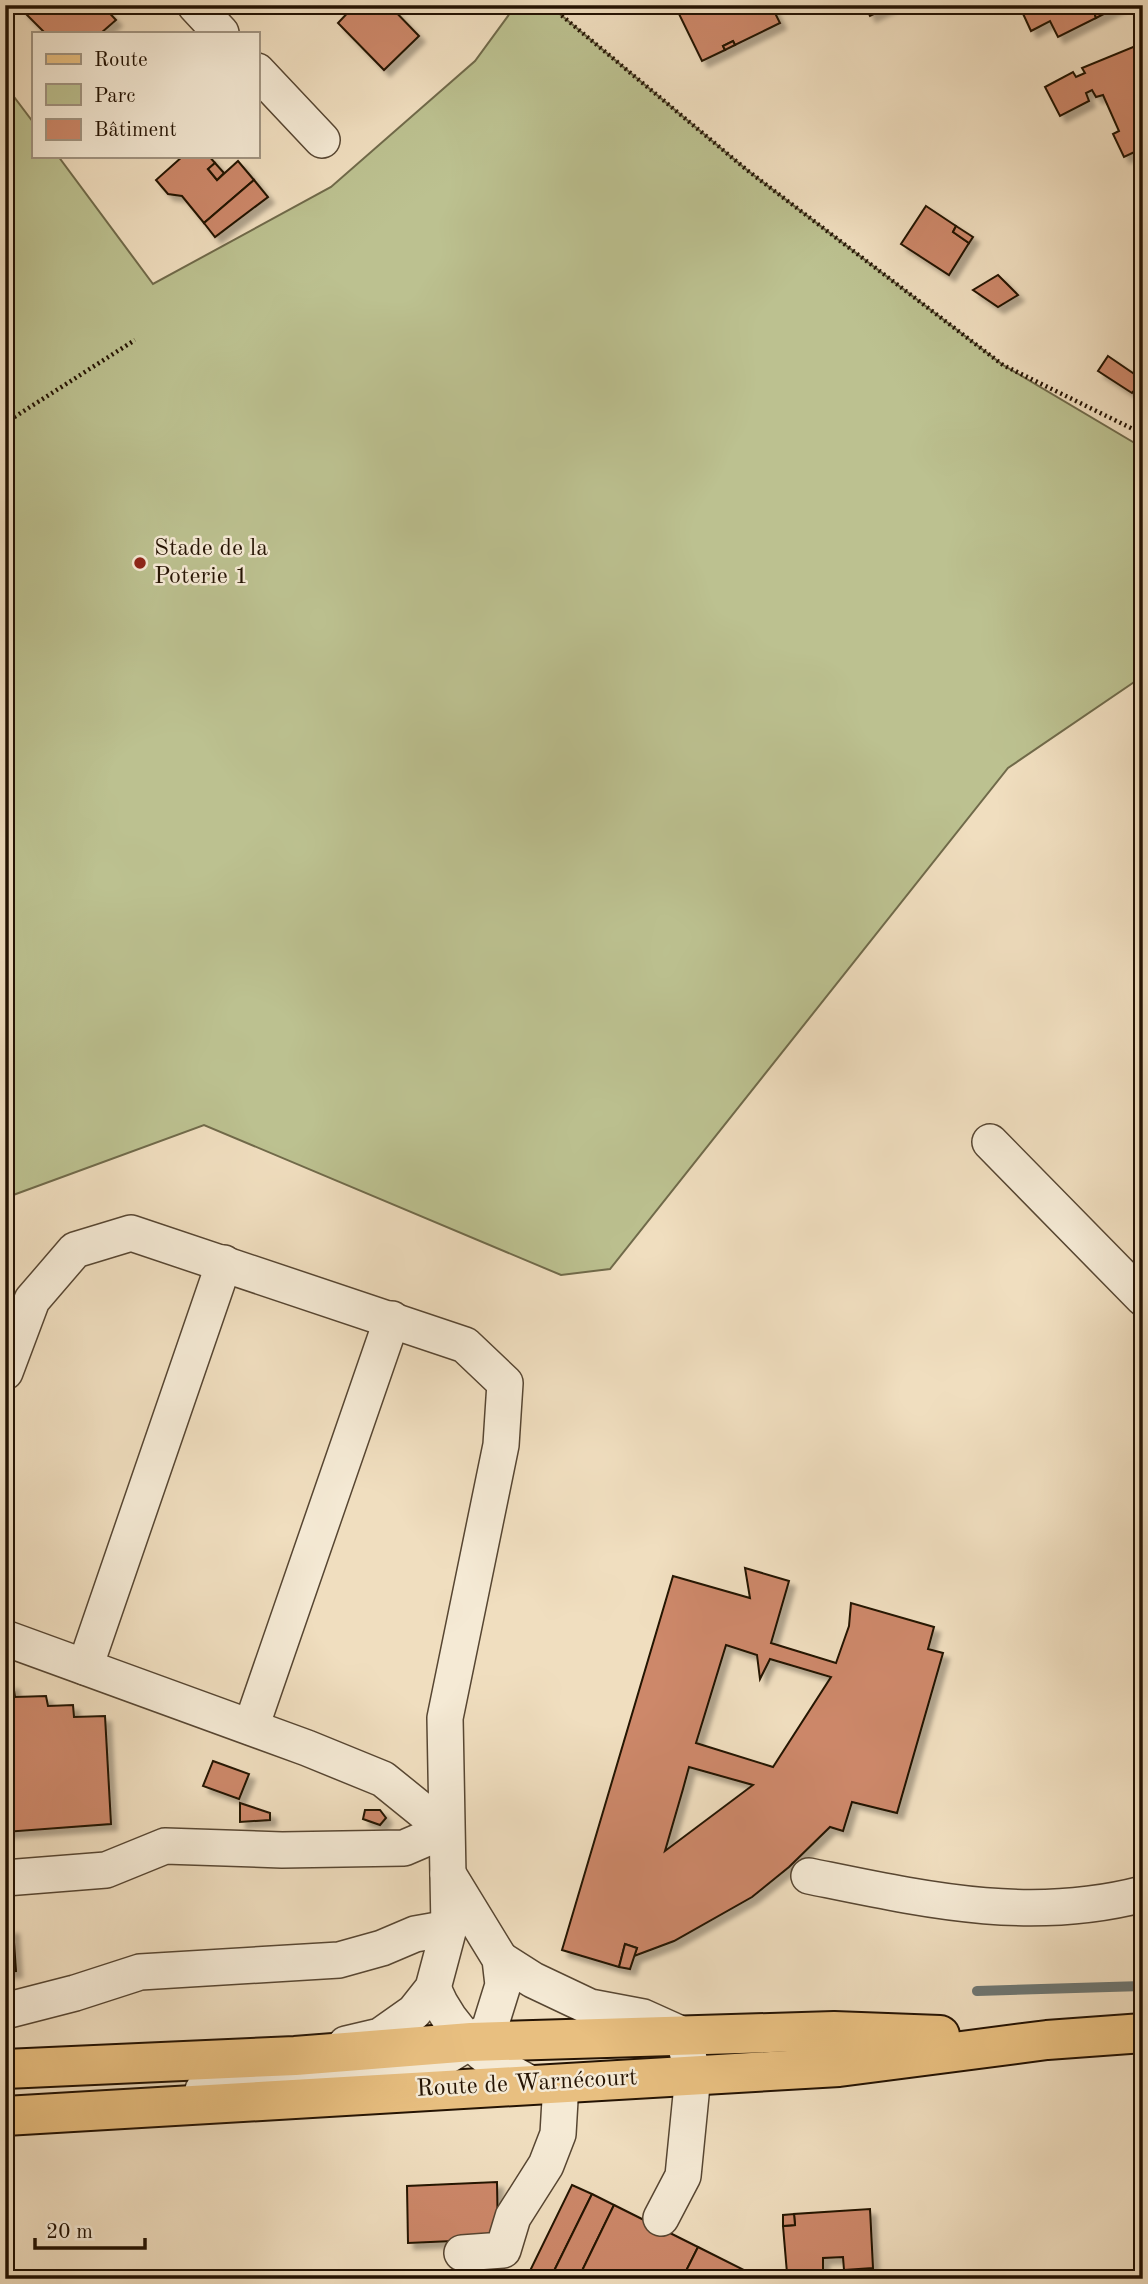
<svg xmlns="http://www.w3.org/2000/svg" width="1148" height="2284" font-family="'Old Standard TT',serif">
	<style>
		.green { fill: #bcc190; stroke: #706a4a; stroke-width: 2 }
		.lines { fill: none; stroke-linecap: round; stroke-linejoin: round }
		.stream { stroke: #6e7773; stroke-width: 10 }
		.building { fill: #cd886a; stroke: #241303; stroke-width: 2; fill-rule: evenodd; filter: url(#shadow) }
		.minor-casing { stroke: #574632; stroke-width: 38 }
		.major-casing { stroke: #241303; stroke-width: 42 }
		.path { stroke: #241303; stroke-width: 4.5; stroke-dasharray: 2 3.5; stroke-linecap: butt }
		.minor { stroke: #f5ead5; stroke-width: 35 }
		.major { stroke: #e8bf80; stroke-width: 38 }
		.poi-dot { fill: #8f2418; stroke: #f5ead5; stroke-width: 2.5 }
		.labels { text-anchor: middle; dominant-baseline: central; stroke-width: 5; stroke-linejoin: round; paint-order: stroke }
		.poi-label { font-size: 24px; fill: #241303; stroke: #f5ead5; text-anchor: start }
		.street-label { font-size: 24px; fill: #241303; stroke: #f5ead5 }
	</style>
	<defs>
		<filter id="shadow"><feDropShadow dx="6" dy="6" stdDeviation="2" flood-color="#0004"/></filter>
	</defs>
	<rect width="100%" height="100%" fill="#f0debf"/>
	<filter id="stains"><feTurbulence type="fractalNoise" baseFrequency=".00286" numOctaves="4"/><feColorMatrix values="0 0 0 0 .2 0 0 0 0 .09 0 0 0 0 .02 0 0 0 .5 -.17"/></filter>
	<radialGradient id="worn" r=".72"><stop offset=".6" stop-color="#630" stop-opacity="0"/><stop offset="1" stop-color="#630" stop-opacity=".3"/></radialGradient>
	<path class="green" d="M516 5H549L747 170 1003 365 1143 448V676L1008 768 610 1269 561 1275 204 1125 5 1198V85L33 122V156H58L153 284 331 187 475 61Z"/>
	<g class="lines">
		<path class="stream" d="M977 1991 1143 1986"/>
	</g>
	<g class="building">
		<path d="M27 5H102L116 20 101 33H45L22 10Z"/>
		<path d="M355 5H389L419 36 384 70 338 23Z"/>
		<path d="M697 5H771L780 23 735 45 733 41 723 46 725 50 702 61 679 14Z"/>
		<path d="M865 5H892L870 16Z"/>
		<path d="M1019 5H1106L1094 12 1096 18 1058 37 1050 21 1031 31Z"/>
		<path d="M1106 5H1121L1096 18 1094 12Z"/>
		<path d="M733 41 735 45 725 50 723 46Z"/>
		<path d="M1138 45 1143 55V148L1124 157 1113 134 1119 131 1103 95 1096 97 1092 90 1086 93 1089 101 1060 116 1045 87 1073 72 1076 77 1085 73 1082 68Z"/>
		<path d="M183 156H209L215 163 208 169 217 180 238 161 254 180 204 223 182 196 168 194 156 180Z"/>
		<path d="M215 163 224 173 217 180 208 169Z"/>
		<path d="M254 180 268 197 215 237 204 223Z"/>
		<path d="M926 206 956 226 953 232 969 243 949 275 901 244Z"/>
		<path d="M956 226 973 237 969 243 953 232Z"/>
		<path d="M998 275 1018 295 998 307 973 290Z"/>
		<path d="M1108 356 1143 380 1132 393 1098 371Z"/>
		<path d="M745 1568 789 1581 771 1643 836 1663 849 1626 851 1603 934 1627 928 1649 943 1653 897 1813 852 1802 843 1831 830 1827 789 1867 752 1897 674 1941 634 1956 637 1948 625 1944 619 1967 562 1950 673 1576 750 1598ZM726 1645 757 1655 760 1679 770 1659 831 1677 773 1767 696 1743ZM689 1767 753 1785 665 1851 683 1789Z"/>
		<path d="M5 1684H13L15 1697 46 1696 48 1706 73 1705 74 1717 105 1716 111 1824 5 1832Z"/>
		<path d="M213 1761 249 1774 239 1799 203 1786Z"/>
		<path d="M240 1803 270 1813V1820L240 1822Z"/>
		<path d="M365 1810H380L386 1818 380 1825 363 1819Z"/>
		<path d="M13 1928 16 1971 5 1972V1929Z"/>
		<path d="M625 1944 637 1948 630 1969 619 1967Z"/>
		<path d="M497 2182 498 2239 408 2243 407 2186Z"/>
		<path d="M572 2185 592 2194 550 2279H526Z"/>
		<path d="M592 2194 614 2205 578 2279H550Z"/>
		<path d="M614 2205 698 2247 682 2279H578Z"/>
		<path d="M870 2209 873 2268 844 2270 843 2257 823 2258V2271L787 2273 783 2226 795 2225 794 2214Z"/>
		<path d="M794 2214 795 2225 783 2226V2215Z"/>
		<path d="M698 2247 744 2270 743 2279H682Z"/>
	</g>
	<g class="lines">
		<g class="minor-casing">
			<g id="minor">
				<path d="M195 5 221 33"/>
				<path d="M257 71 322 140"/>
				<path d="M990 1142 1143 1298"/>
				<path d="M5 1372 32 1300 75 1250 131 1233 465 1345 505 1383 501 1445 445 1718 449 1928 433 1988 414 2012 380 2036 346 2044"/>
				<path d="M5 1638 307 1748 383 1779 446 1830 404 1848 282 1850 165 1846 106 1870 5 1878"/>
				<path d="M85 1667 224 1263"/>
				<path d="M251 1727 392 1319"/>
				<path d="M809 1876C922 1899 1028 1924 1143 1894"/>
				<path d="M500 1959 533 1980 590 2007 643 2017 683 2035 693 2075 683 2176 661 2218"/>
				<path d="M433 1988C451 2033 488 2062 531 2084"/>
				<path d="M5 2011 75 1993 140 1972 339 1960 382 1948 415 1934 449 1928"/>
				<path d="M203 2090 278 2078 419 2073 489 2030 503 1985 500 1959 448 1874"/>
				<path d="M462 2253 503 2250 513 2217 546 2165 558 2134 561 2083"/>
			</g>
		</g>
		<g class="major-casing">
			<g id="major">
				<path d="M5 2069 295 2056 471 2042 834 2031 940 2035"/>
				<path d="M5 2116 839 2067 1047 2040 1143 2033"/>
			</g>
		</g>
		<g class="path">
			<path d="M549 5 747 170 1003 365 1143 434"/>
			<path d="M5 423 135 340"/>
		</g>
		<use href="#minor" class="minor"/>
		<use href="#major" class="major"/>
	</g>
	<circle class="poi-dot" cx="140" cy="563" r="7"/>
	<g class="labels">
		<g class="poi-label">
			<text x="154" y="549">Stade de la<tspan x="154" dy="28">Poterie 1</tspan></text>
		</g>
		<g class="street-label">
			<text transform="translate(527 2084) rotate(-3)">Route de Warnécourt</text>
		</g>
	</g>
	<rect width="1148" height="2284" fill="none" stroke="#f0debf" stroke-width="28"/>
	<rect x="7" y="7" width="1134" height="2270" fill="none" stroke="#241303" stroke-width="3.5"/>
	<rect x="14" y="14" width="1120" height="2256" fill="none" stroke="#241303" stroke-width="2"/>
	<rect x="32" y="32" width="228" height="126" fill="#f5ead5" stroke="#a19481" stroke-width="2"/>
	<rect x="46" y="54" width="35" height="10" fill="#e8bf80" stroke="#a19481" stroke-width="2"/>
	<text x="94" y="66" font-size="21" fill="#241303">Route</text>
	<rect x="46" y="84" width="35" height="21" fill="#bcc190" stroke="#a19481" stroke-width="2"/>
	<text x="94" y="102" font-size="21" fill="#241303">Parc</text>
	<rect x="46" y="119" width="35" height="21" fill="#cd886a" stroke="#a19481" stroke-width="2"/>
	<text x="94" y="136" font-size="21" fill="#241303">Bâtiment</text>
	<path d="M35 2238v10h110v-10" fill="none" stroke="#241303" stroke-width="3.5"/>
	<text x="46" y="2238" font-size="21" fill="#241303" stroke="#f5ead5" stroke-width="5" paint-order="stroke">20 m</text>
	<rect width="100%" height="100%" filter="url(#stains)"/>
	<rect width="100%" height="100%" fill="url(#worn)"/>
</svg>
